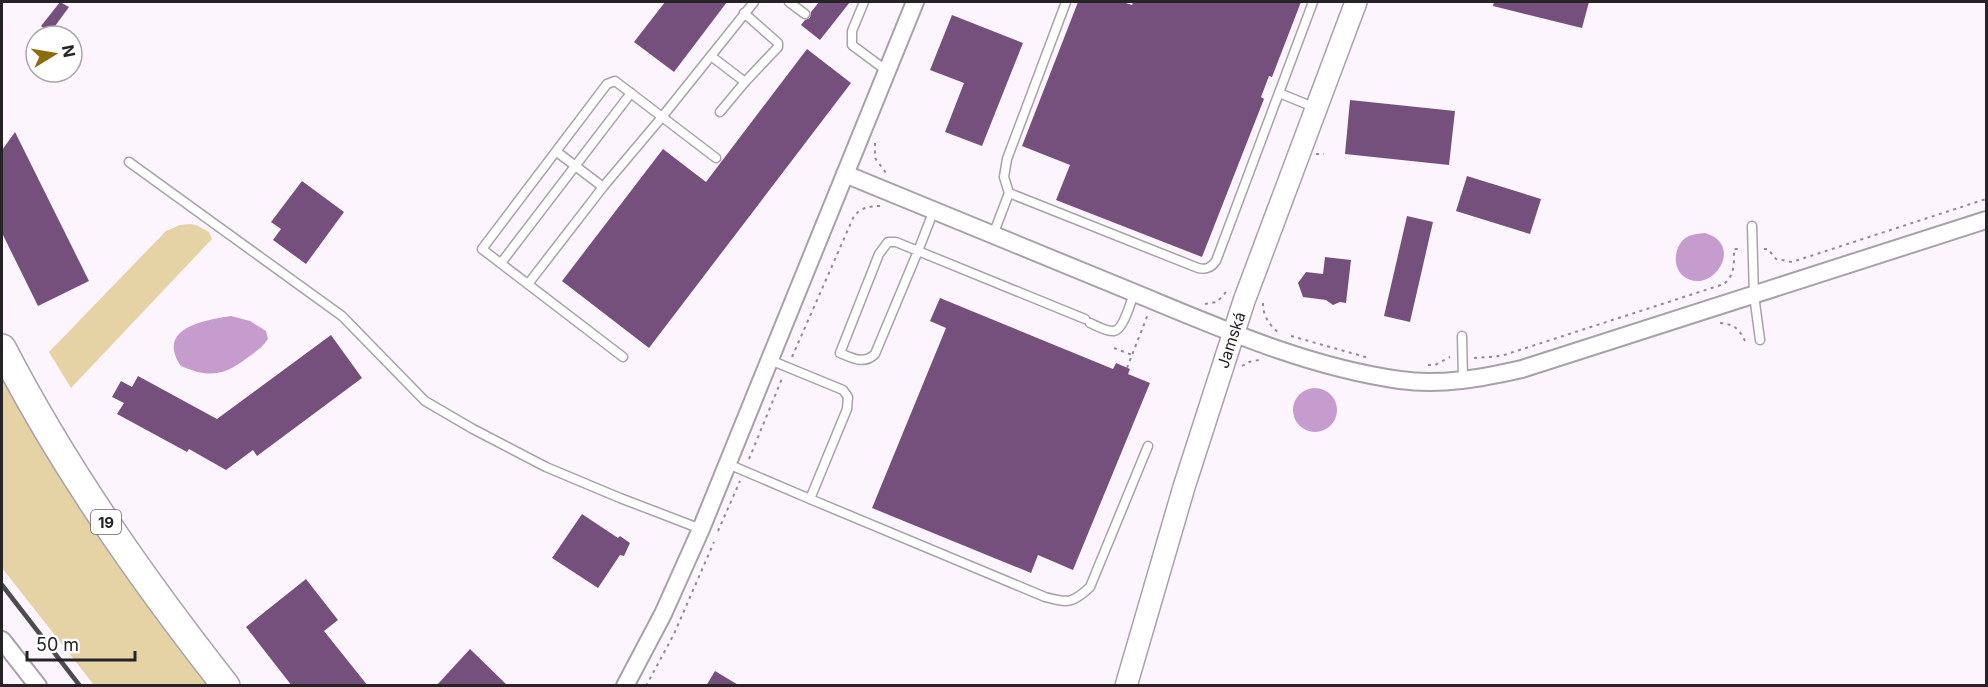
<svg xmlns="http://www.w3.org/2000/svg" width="1988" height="687" font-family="Inter,sans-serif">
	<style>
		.green { fill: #e5d3a5 }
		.water { fill: #c59ccd }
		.building { fill: #75507d }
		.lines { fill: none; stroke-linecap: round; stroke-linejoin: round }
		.service-casing { stroke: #a8a1a9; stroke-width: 11 }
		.minor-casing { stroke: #a8a1a9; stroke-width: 20 }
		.tertiary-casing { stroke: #a8a1a9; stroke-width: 24 }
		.primary-casing { stroke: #a8a1a9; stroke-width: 30 }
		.path { stroke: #908b90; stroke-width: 2; stroke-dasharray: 3 4.5; stroke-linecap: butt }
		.service { stroke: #fff; stroke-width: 8 }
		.minor { stroke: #fff; stroke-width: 16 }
		.tertiary { stroke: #fff; stroke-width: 21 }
		.primary { stroke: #fff; stroke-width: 27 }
		.rail { stroke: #4e4b4e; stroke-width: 4.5 }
		.labels { text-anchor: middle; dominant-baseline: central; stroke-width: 6; stroke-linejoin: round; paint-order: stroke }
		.shield { fill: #fff; stroke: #676567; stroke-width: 1.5 }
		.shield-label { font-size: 15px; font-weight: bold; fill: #262326 }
		.street-label { font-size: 16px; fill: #262326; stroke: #fff }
	</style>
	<rect width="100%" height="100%" fill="#fcf5fd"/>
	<g class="green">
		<path d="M190 224 196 225 209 232 212 239 71 388 49 352 166 231 180 225Z"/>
		<path d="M2 373 212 685H94L2 568Z"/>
	</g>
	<g class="water">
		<path d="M1705 233C1747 245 1710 299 1682 275 1673 266 1674 249 1683 240 1689 234 1697 234 1705 233Z"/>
		<path d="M231 316 250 321 266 331 268 339C262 348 255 352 247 358 224 376 208 378 181 366 155 328 205 320 231 316Z"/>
		<circle cx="1315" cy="410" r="22"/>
	</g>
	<g class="building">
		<path d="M60 2 69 7 50 33 41 26Z"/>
		<path d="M665 2H727L674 72 634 42Z"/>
		<path d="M819 2H850L820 40 801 25 805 20 810 18 811 12Z"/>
		<path d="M1078 2H1123L1132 5 1133 2H1301L1272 77 1269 76 1261 97 1264 99 1202 257 1056 200 1070 165 1022 146Z"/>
		<path d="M1494 2H1589L1582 28 1493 6Z"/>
		<path d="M952 15 1023 43 982 146 945 132 964 83 930 70Z"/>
		<path d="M807 49 851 83 649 348 562 281 663 149 706 182Z"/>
		<path d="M1350 100 1455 111 1449 165 1345 154Z"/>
		<path d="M15 132 89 281 38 306 2 233V150Z"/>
		<path d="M1467 176 1541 199 1530 234 1456 211Z"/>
		<path d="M302 181 344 212 306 264 273 240 281 229 271 222Z"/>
		<path d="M1407 216 1433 222 1410 322 1384 316Z"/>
		<path d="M1325 257 1351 260 1346 303 1340 302 1333 305 1326 300 1303 297 1298 283 1306 272 1323 274Z"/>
		<path d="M940 298 1113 369 1116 363 1130 369 1128 374 1150 383 1073 570 1038 555 1031 573 872 508 946 328 930 321Z"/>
		<path d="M331 335 362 378 257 456 253 450 226 470 189 449 187 452 117 414 124 403 112 397 121 381 132 387 138 376 217 419Z"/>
		<path d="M582 514 618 538 620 536 630 543 624 556 620 555 598 588 552 558Z"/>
		<path d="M306 579 338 620 324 631 368 686H292L246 627Z"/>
		<path d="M470 649 508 686H436Z"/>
		<path d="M715 671 740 686H706Z"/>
	</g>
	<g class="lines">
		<g class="service-casing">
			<g id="service">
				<path d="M789 2 805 14"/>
				<path d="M864 2 852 31V45L887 71"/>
				<path d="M711 56 745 82"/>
				<path d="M1279 93 1316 108"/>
				<path d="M720 112 745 82 778 47V43L744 13"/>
				<path d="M557 152 603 187"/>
				<path d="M129 162 342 316 425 401 473 429 546 467 620 498 701 529"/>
				<path d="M1009 193 1198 268C1206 270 1211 268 1216 261L1313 2"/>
				<path d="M934 210 918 251 1085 319"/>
				<path d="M1752 226 1754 295 1760 340"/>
				<path d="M993 235 1009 193 1004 177 1007 159 1066 2"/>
				<path d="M888 242H896L918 251 875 354C864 365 852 358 840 353L879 254Z"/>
				<path d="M501 263 631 93"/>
				<path d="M528 284 603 187 662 117 754 2"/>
				<path d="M1090 323C1097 326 1107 332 1114 331 1123 330 1131 302 1134 293"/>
				<path d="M1462 336 1463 380"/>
				<path d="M623 357 482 249 607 84 615 81 716 158"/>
				<path d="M728 464 810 499 847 409 848 397 843 390 770 360"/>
				<path d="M810 499 1045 597C1068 603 1072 604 1090 587L1148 446"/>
			</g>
		</g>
		<g class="minor-casing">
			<g id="minor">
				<path d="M845 174C940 213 1035 252 1130 291 1218 327 1306 367 1400 380 1441 386 1482 378 1522 369L1986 220"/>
				<path d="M2 640 38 686"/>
				<path d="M625 686 663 614 701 529 915 2"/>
			</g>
		</g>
		<g class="tertiary-casing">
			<path id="tertiary" d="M1126 686 1184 487 1244 301 1356 2"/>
		</g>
		<g class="primary-casing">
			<path id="primary" d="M2 348C64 468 142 579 226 686"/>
		</g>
		<g class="path">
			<path d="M875 143V158L886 173"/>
			<path d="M1316 154H1324"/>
			<path d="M1764 249H1768L1776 259 1792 262 1986 199"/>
			<path d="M1263 303C1263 316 1269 325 1279 333"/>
			<path d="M1205 304 1217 302 1227 291"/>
			<path d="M1720 323C1733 324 1739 328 1745 341"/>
			<path d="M1291 336 1369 358"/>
			<path d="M1114 348 1132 355"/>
			<path d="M792 357 854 216C861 208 869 206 880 206"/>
			<path d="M1474 358 1501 356 1724 284C1735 275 1734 263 1734 249H1741"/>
			<path d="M1428 365H1435L1450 357"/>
			<path d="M1242 366 1249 362 1259 360"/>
			<path d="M1127 368 1148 314"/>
			<path d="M749 459 783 376"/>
			<path d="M718 531 740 481"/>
			<path d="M646 686 674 634 714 542"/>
		</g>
		<use href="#service" class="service"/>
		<use href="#minor" class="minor"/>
		<use href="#tertiary" class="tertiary"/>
		<use href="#primary" class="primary"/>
		<path class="rail" d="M2 585 80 686"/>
	</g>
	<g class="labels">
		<rect class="shield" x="91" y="510" width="30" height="24" rx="4.5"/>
		<g class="shield-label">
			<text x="106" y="522">19</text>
		</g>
		<g class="street-label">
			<text transform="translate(1231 340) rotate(-72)">Jamská</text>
		</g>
	</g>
	<rect width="1988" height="687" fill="none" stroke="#262326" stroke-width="6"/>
	<g transform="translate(54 54) rotate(79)"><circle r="28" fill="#ffffff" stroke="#a8a7a8" stroke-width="1.5"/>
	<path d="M0-4.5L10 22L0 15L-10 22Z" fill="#8a6d0e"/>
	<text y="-9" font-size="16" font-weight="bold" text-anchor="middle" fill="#262326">N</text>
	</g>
	<path d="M27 651v9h108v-9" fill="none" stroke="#262326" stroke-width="3"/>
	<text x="36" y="651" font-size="18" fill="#262326" stroke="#ffffff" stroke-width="4.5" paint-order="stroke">50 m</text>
</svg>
